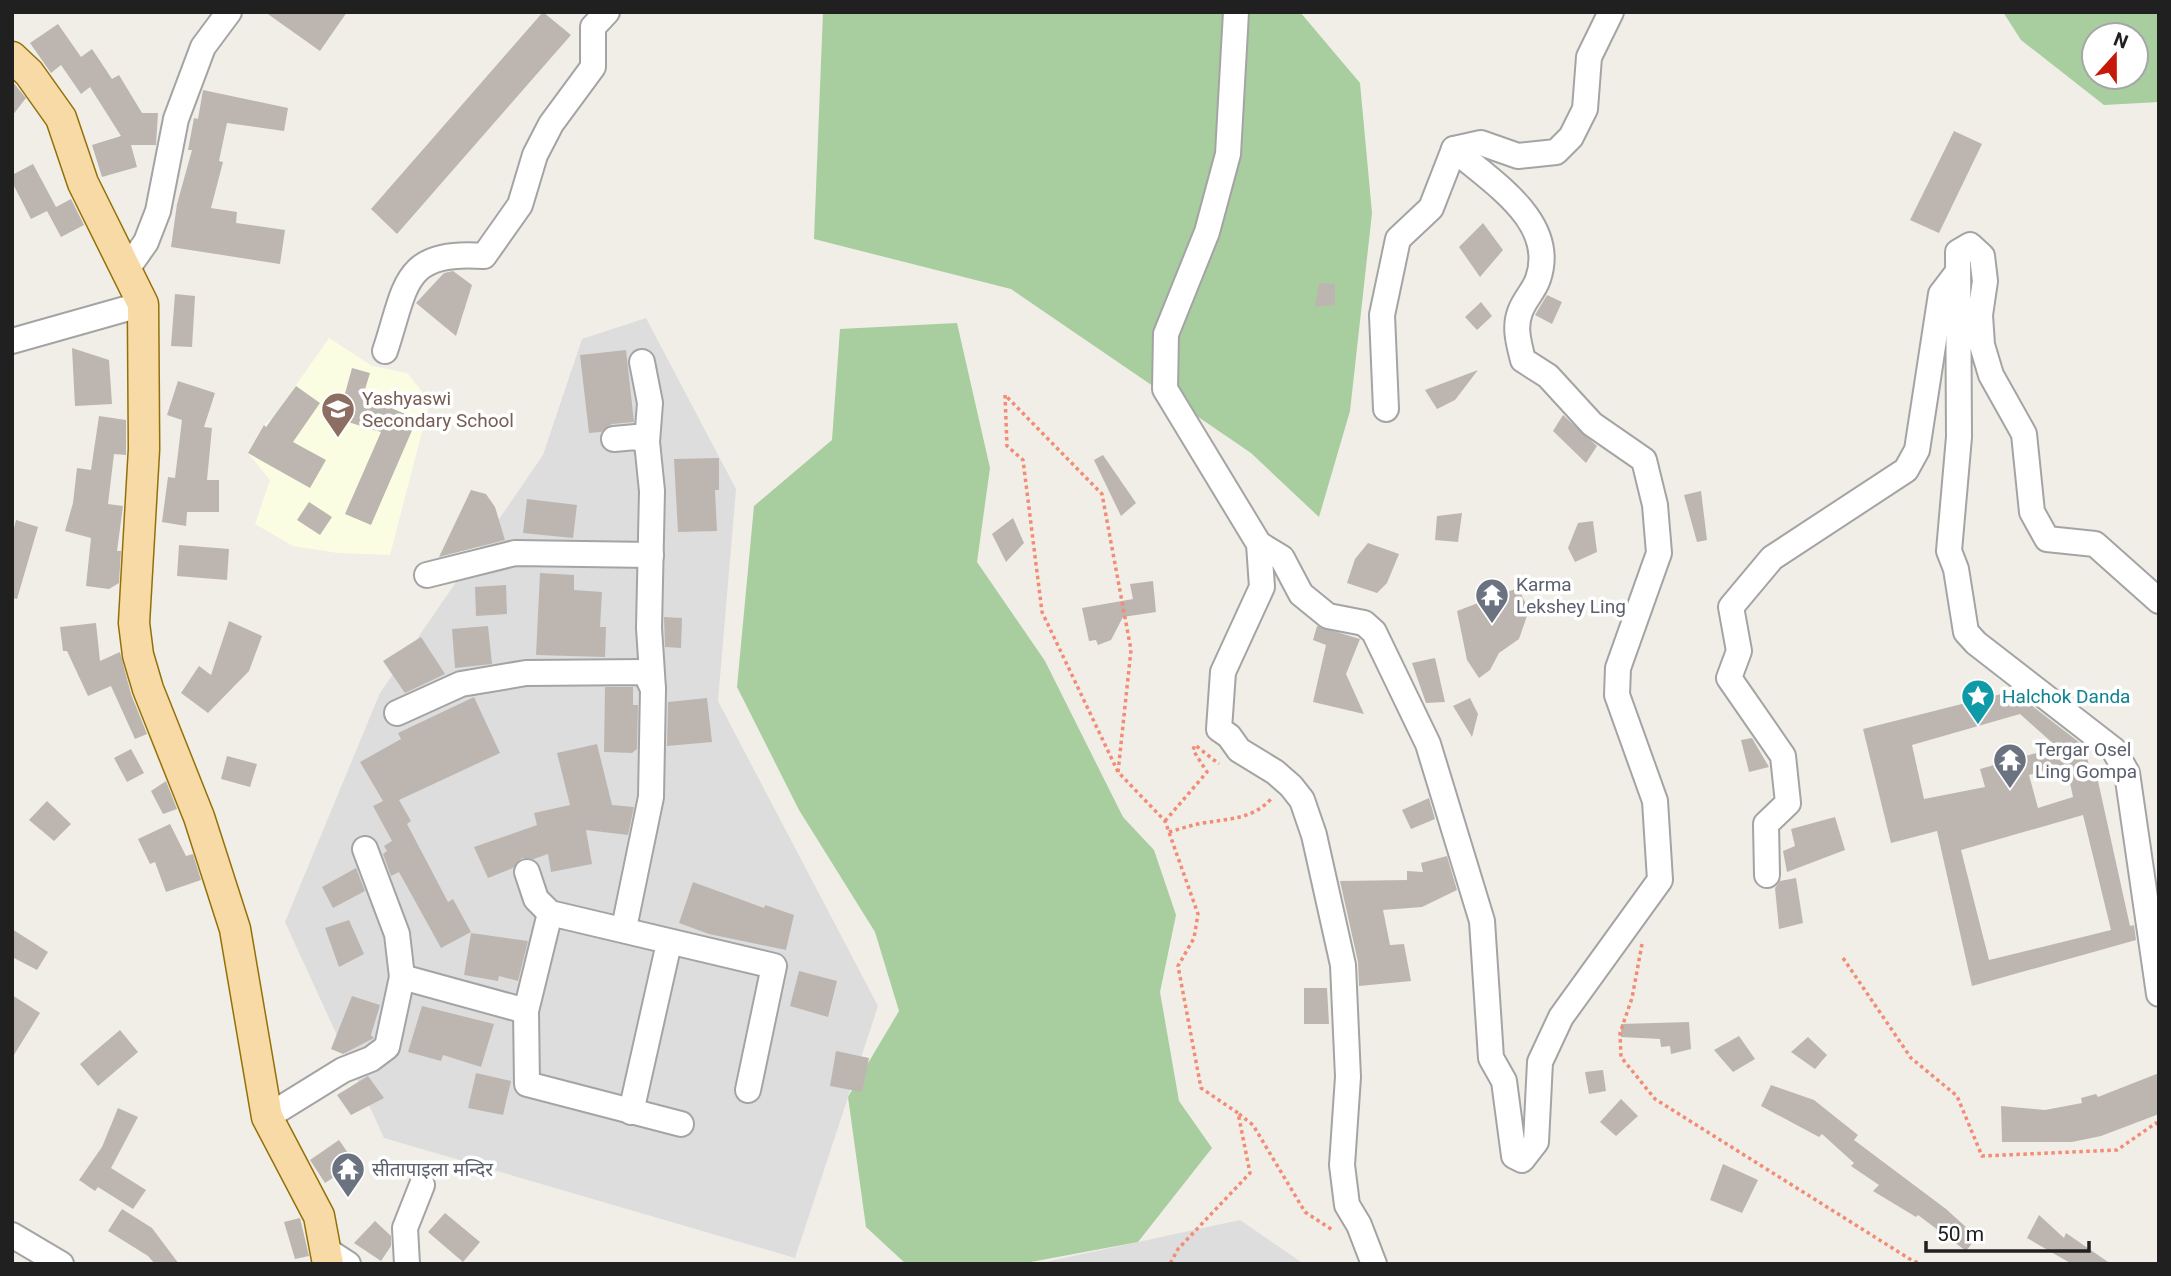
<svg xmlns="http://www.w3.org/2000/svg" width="2171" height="1276" font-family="Roboto,'Noto Sans Devanagari',sans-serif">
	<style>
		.residential { fill: #dedddd }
		.education { fill: #fbfde3 }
		.forest { fill: #a8cd9e; fill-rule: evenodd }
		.building { fill: #bdb6b0; fill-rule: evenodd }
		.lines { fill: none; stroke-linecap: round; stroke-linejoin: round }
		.minor-casing { stroke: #a4a4a4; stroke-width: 28 }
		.major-casing { stroke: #947108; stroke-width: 33 }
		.path { stroke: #f38c75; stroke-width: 3.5; stroke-dasharray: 3.5 3.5; stroke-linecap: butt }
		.minor { stroke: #fff; stroke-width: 24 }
		.major { stroke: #f7daa5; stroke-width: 30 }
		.labels { text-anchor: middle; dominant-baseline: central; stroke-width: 7; stroke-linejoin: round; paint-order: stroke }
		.education-label { font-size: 19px; fill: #785e54; stroke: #fff; text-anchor: start }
		.worship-label { font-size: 19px; fill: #5b616d; stroke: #fff; text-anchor: start }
		.culture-label { font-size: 19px; fill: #0d838f; stroke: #fff; text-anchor: start }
	</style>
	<rect width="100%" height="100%" fill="#f0eee7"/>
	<g class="residential">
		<path d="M646 318 736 489 718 701 878 1006 795 1258 384 1138 285 922 380 693 543 455 582 339Z"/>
		<path d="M1240 1220 1304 1264H1036Z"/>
	</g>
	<path class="education" d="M329 338 372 366 407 373 430 401 390 555 338 553 293 546 255 524 270 480 248 453 264 425 273 418Z"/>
	<g class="forest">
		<path d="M823 12H1300L1360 83 1372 213 1350 411 1319 517 1251 453 1011 289 814 239Z"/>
		<path d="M2003 12H2159V102L2104 105 2021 40ZM2094 35H2136V77H2094Z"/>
		<path d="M957 323 990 468 977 562 1045 661 1123 817 1154 850 1176 915 1160 992 1179 1101 1212 1148 1138 1242 1020 1264H906L866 1227 848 1097 899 1011 875 932 799 810 737 687 754 506 832 440 840 329Z"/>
	</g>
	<g class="building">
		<path d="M265 12H347L320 51Z"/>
		<path d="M543 12 571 35 397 234 371 209Z"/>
		<path d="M58 24 81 57 92 49 112 79 119 75 142 113H158L156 145H131L137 167 102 177 92 145 121 136 90 87 81 94 61 65 51 73 30 43Z"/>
		<path d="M12 81 26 98 12 116Z"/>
		<path d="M203 90 288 108 284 131 227 123 219 161 223 162 211 208 237 212 236 223 285 230 280 264 171 247 177 204 192 150H188L194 118 198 119Z"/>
		<path d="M1954 131 1982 144 1939 233 1910 220Z"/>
		<path d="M33 164 56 207 71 199 84 225 61 237 47 211 31 219 12 182V175Z"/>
		<path d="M1483 223 1503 250 1480 277 1459 247Z"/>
		<path d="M453 271 472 285 456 336 416 303 444 273Z"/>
		<path d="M1319 283 1335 284V305L1315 307Z"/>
		<path d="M175 294 195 296 192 347 171 346Z"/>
		<path d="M1547 295 1562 302 1552 324 1535 315Z"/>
		<path d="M1481 302 1492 316 1477 330 1465 317Z"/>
		<path d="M72 348 109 360 112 404 75 406Z"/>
		<path d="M626 350 634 422 612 424 601 432 589 433 580 355Z"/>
		<path d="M352 368 370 373 363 396 417 419 371 525 345 514 381 432 338 419Z"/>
		<path d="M1478 370 1455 400 1437 409 1425 390Z"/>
		<path d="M178 381 215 393 204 427 212 428 207 480H219V512H187L186 526 162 522 168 477 175 478 182 420 167 415Z"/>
		<path d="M296 386 320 403 293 442 326 460 310 488 248 453 264 425 266 427Z"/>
		<path d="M1563 415 1597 446 1586 463 1553 431Z"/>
		<path d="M99 416 126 420V455L114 454 108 504 123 506 117 551H121L119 583 109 589 86 586 91 538 65 531 73 503 77 468 91 470Z"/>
		<path d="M1103 455 1136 503 1121 516 1094 460Z"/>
		<path d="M719 458V490H715L717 531 678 532 674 459Z"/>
		<path d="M471 490 486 494 495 507 505 540 439 557Z"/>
		<path d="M1701 491 1707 540 1697 542 1684 495Z"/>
		<path d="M527 499 577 505 573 538 523 533Z"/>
		<path d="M309 502 332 517 320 535 297 520Z"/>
		<path d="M1462 513 1458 542 1435 540 1437 516Z"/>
		<path d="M1013 518 1024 543 1006 562 992 534Z"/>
		<path d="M16 520 38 527 17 599 12 598V536Z"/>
		<path d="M1593 521 1597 552 1575 562 1568 548 1578 523Z"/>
		<path d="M1368 543 1399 554 1387 583 1377 593 1347 583 1355 559Z"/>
		<path d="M179 545 229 549 227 580 177 576Z"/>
		<path d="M540 573 574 575V590L602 592 600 627H606L605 657 536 655Z"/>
		<path d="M1153 581 1156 612 1123 617 1111 640 1098 645 1096 640 1089 641 1082 608 1133 599 1130 584Z"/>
		<path d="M506 585 507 614 476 616 475 587Z"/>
		<path d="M1518 588 1529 610 1519 639 1499 653 1490 670 1479 678 1467 660 1457 611Z"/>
		<path d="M664 617 682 618 681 648 665 647Z"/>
		<path d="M229 621 262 636 249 671 208 713 181 693 199 666 211 675Z"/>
		<path d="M96 623 100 661 120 652 131 694 147 734 135 739 111 686 88 696 67 651H63L60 627Z"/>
		<path d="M488 626 492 664 455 668 452 629Z"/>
		<path d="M1317 626 1360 639 1346 674 1364 714 1313 702 1326 645 1313 640Z"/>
		<path d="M421 637 445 674 405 693 383 661Z"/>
		<path d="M1435 658 1445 702 1426 703 1412 663Z"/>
		<path d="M605 687H633V705H638L637 749 632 753 604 752Z"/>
		<path d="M2013 691 2084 746 2091 773 2096 772 2130 926 2134 925 2136 940 1972 986 1937 831 1891 843 1863 729ZM2020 714 2057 747 1980 769 1985 787 1924 799 1912 745ZM2066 764 2073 797 2038 808 2029 775ZM2083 815 2111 930 1989 960 1961 850Z"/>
		<path d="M474 697 500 753 399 800 411 821 407 824 448 902 453 899 471 932 441 948 399 872 391 876 383 854 387 851 384 846 392 841 373 806 383 801 360 762 401 739 398 733Z"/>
		<path d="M707 698 712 742 667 746 668 702Z"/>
		<path d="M1470 698 1478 714 1472 737 1453 706Z"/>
		<path d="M1752 738 1769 767 1749 772 1741 740Z"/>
		<path d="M597 744 612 805 634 807 628 835 586 830 592 864 551 872 548 854 534 859 522 858 513 868 488 878 474 847 537 825 534 813 570 805 557 753Z"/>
		<path d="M131 749 144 773 127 782 114 758Z"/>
		<path d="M227 756 257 764 250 787 221 779Z"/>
		<path d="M166 781 177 809 163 814 151 791Z"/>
		<path d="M1429 798 1435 819 1411 829 1402 810Z"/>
		<path d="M47 801 71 824 54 841 29 820Z"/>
		<path d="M1835 817 1845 850 1787 872 1783 851 1795 846 1791 829Z"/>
		<path d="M170 824 186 856 193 854 201 880 166 892 155 862 150 864 138 839Z"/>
		<path d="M1447 856 1457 890 1422 907 1383 910 1390 945 1404 944 1411 981 1359 986 1358 962 1340 881 1407 880V871L1423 872 1421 863Z"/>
		<path d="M356 868 365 891 333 908 322 887Z"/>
		<path d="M1796 878 1803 923 1779 929 1775 888 1780 881Z"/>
		<path d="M693 882 764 908 765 905 794 915 786 950 709 934 679 923Z"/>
		<path d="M349 920 364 954 339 967 325 928Z"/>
		<path d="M12 929 48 952 37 970 12 957Z"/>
		<path d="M471 933 528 941 518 981 499 976 498 981 464 975Z"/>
		<path d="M799 971 837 981 828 1017 790 1006Z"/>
		<path d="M1304 988H1327L1329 1024H1304Z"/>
		<path d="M12 995 40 1013 12 1058Z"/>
		<path d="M352 996 380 1005 371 1035 374 1038 343 1054 331 1049Z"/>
		<path d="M422 1006 494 1024 481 1067 443 1055 441 1061 408 1052Z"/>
		<path d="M1689 1022 1691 1049 1671 1054 1670 1046 1661 1047 1660 1039 1621 1037V1024Z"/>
		<path d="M120 1030 138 1052 98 1086 80 1064Z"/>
		<path d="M1739 1036 1755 1059 1733 1072 1714 1050Z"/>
		<path d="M1808 1037 1827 1055 1815 1069 1791 1052Z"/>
		<path d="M836 1051 869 1058 862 1092 830 1086Z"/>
		<path d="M1603 1070 1606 1091 1589 1094 1585 1072Z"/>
		<path d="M476 1073 511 1081 503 1115 468 1108Z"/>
		<path d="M2159 1073V1114L2101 1136 2072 1142H2002L2001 1106 2045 1110 2082 1103 2081 1098 2096 1094 2098 1097Z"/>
		<path d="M368 1076 384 1098 351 1115 337 1095Z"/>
		<path d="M1771 1085 1814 1100 1858 1135 1854 1140 1946 1209 1977 1237 1966 1251 1918 1215 1916 1217 1873 1191 1879 1185 1851 1166 1854 1163 1822 1134 1819 1137 1761 1106Z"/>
		<path d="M1621 1099 1638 1116 1616 1136 1600 1122Z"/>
		<path d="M118 1108 138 1117 111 1168 146 1190 133 1209 98 1187 95 1191 79 1180 102 1147Z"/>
		<path d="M339 1140 355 1163 325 1183 310 1160Z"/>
		<path d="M1723 1164 1758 1180 1742 1213 1710 1200Z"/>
		<path d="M122 1209 152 1228 179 1264H155L148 1256 108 1231Z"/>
		<path d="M445 1213 480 1242 463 1262 428 1232Z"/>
		<path d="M2039 1215 2064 1238 2066 1233 2111 1264H2072L2027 1238Z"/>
		<path d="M300 1218 309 1256 295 1259 284 1222Z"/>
		<path d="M375 1221 391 1236V1246L381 1261 354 1243Z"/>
	</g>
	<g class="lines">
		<g class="minor-casing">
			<g id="minor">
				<path d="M1236 12 1228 154 1207 232 1166 334 1165 389 1259 544 1262 587 1223 672 1219 729 1229 736 1239 750 1275 772 1291 786 1302 800 1314 835 1343 965 1348 1077 1342 1165 1347 1205 1359 1225 1374 1264"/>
				<path d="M1454 149 1481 143 1518 156 1556 152 1571 137 1585 109 1589 57 1611 12"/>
				<path d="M125 272 146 242 158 211 176 119 203 47 229 12"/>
				<path d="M12 341 143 304"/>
				<path d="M385 351C407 285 402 250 484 256L520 205 535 155 551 124 593 67V27L607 12"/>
				<path d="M614 439 636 437 647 442"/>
				<path d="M1259 544 1282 558 1301 594 1328 616 1364 623 1374 632 1428 744 1482 921 1491 1058 1504 1081 1514 1156 1522 1160 1536 1142 1540 1062 1561 1017 1660 880 1655 801 1617 695 1618 668 1659 553 1655 505 1644 460 1592 424 1548 376 1523 360C1519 344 1514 328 1520 312 1524 300 1534 291 1538 279 1558 221 1491 182 1454 149L1431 208 1398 239 1382 315 1386 409"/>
				<path d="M427 575 515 553 651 555"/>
				<path d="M2159 601 2095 544 2047 539 2032 512 2024 434 1991 375 1982 345 1980 315 1985 281 1982 256 1970 245 1958 252 1959 437 1949 551 1956 569 1966 632 1976 643 2114 750 2127 773 2159 994"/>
				<path d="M397 713 461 684 526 673 645 672 653 689"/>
				<path d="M365 849 397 934 402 977"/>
				<path d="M527 872 536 899 550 913 774 966 748 1090"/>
				<path d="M1767 875 1766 824 1788 803 1783 756 1729 678 1739 651 1731 607 1772 558 1906 470 1917 450 1941 294 1957 273"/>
				<path d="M550 913 526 1011 527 1084 681 1124"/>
				<path d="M624 928 651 797 653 689 649 628 652 491 647 442 650 403 642 362"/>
				<path d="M631 1112 669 943"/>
				<path d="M267 1117 343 1070 371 1059 387 1047 402 977 526 1011"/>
				<path d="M12 1235 61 1264"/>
				<path d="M328 1251 348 1264"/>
				<path d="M407 1264 405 1228 422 1185"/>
			</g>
		</g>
		<g class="major-casing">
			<path id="major" d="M12 57 29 73 61 118 83 183 143 304 144 449 134 623 138 655 148 689 199 817 235 929 267 1117 319 1216 328 1264"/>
		</g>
		<g class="path">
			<path d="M1118 772 1131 650 1102 494 1005 395 1007 446 1023 460 1042 612 1118 772 1165 821 1198 914 1194 938 1178 966 1201 1088 1238 1113 1250 1173 1178 1249 1170 1264"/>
			<path d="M1165 821 1207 772 1193 750 1195 745 1219 764"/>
			<path d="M1169 832C1180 829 1191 825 1203 823 1228 819 1253 819 1271 799"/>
			<path d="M1642 944 1632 998 1620 1033 1621 1057 1655 1099 1913 1261 1922 1264"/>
			<path d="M1843 958 1911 1058 1957 1096 1982 1156 2117 1150 2156 1123 2159 1125"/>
			<path d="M1239 1114 1253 1125 1305 1212 1334 1231"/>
		</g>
		<use href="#minor" class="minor"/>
		<use href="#major" class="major"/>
	</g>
	<defs>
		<g id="school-pin" transform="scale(1.75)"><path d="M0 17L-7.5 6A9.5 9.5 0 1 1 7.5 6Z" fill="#8d6e63" stroke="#fff"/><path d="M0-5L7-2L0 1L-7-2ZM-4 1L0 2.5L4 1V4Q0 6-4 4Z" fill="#fff"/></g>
		<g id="temple-pin" transform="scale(1.75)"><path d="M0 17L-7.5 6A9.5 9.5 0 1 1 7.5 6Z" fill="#6b7280" stroke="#fff"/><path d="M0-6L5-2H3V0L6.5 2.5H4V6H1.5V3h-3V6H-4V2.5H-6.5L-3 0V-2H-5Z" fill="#fff"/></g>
		<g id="sight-pin" transform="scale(1.75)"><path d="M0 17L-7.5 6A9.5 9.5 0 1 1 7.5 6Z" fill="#0f9aa8" stroke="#fff"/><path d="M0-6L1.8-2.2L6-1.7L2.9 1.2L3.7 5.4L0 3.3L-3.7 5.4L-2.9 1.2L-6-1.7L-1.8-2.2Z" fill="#fff"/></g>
	</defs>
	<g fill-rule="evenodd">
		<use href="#school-pin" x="338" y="409"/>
		<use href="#temple-pin" x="1492" y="595"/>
		<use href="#sight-pin" x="1978" y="696"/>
		<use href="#temple-pin" x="2010" y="760"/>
		<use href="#temple-pin" x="348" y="1169"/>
	</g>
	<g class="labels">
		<g class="education-label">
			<text x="362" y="398">Yashyaswi<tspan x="362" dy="22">Secondary School</tspan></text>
		</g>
		<g class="worship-label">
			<text x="1516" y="584">Karma<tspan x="1516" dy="22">Lekshey Ling</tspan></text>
			<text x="2035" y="749">Tergar Osel<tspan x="2035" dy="22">Ling Gompa</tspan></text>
			<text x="372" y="1169">सीतापाइला मन्दिर</text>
		</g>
		<g class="culture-label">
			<text x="2002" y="696">Halchok Danda</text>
		</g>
	</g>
	<rect width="2171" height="1276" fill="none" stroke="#202020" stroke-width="28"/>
	<g transform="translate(2115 56) rotate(21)"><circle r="33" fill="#ffffff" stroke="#a6a6a6" stroke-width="2"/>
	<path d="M0-5L12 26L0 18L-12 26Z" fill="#c6190a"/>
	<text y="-10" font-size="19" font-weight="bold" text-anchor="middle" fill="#202020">N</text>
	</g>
	<path d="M1926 1241v10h163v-10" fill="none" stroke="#202020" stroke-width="3.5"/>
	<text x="1937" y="1241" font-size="21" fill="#202020" stroke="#ffffff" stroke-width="5" paint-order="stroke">50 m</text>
</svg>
